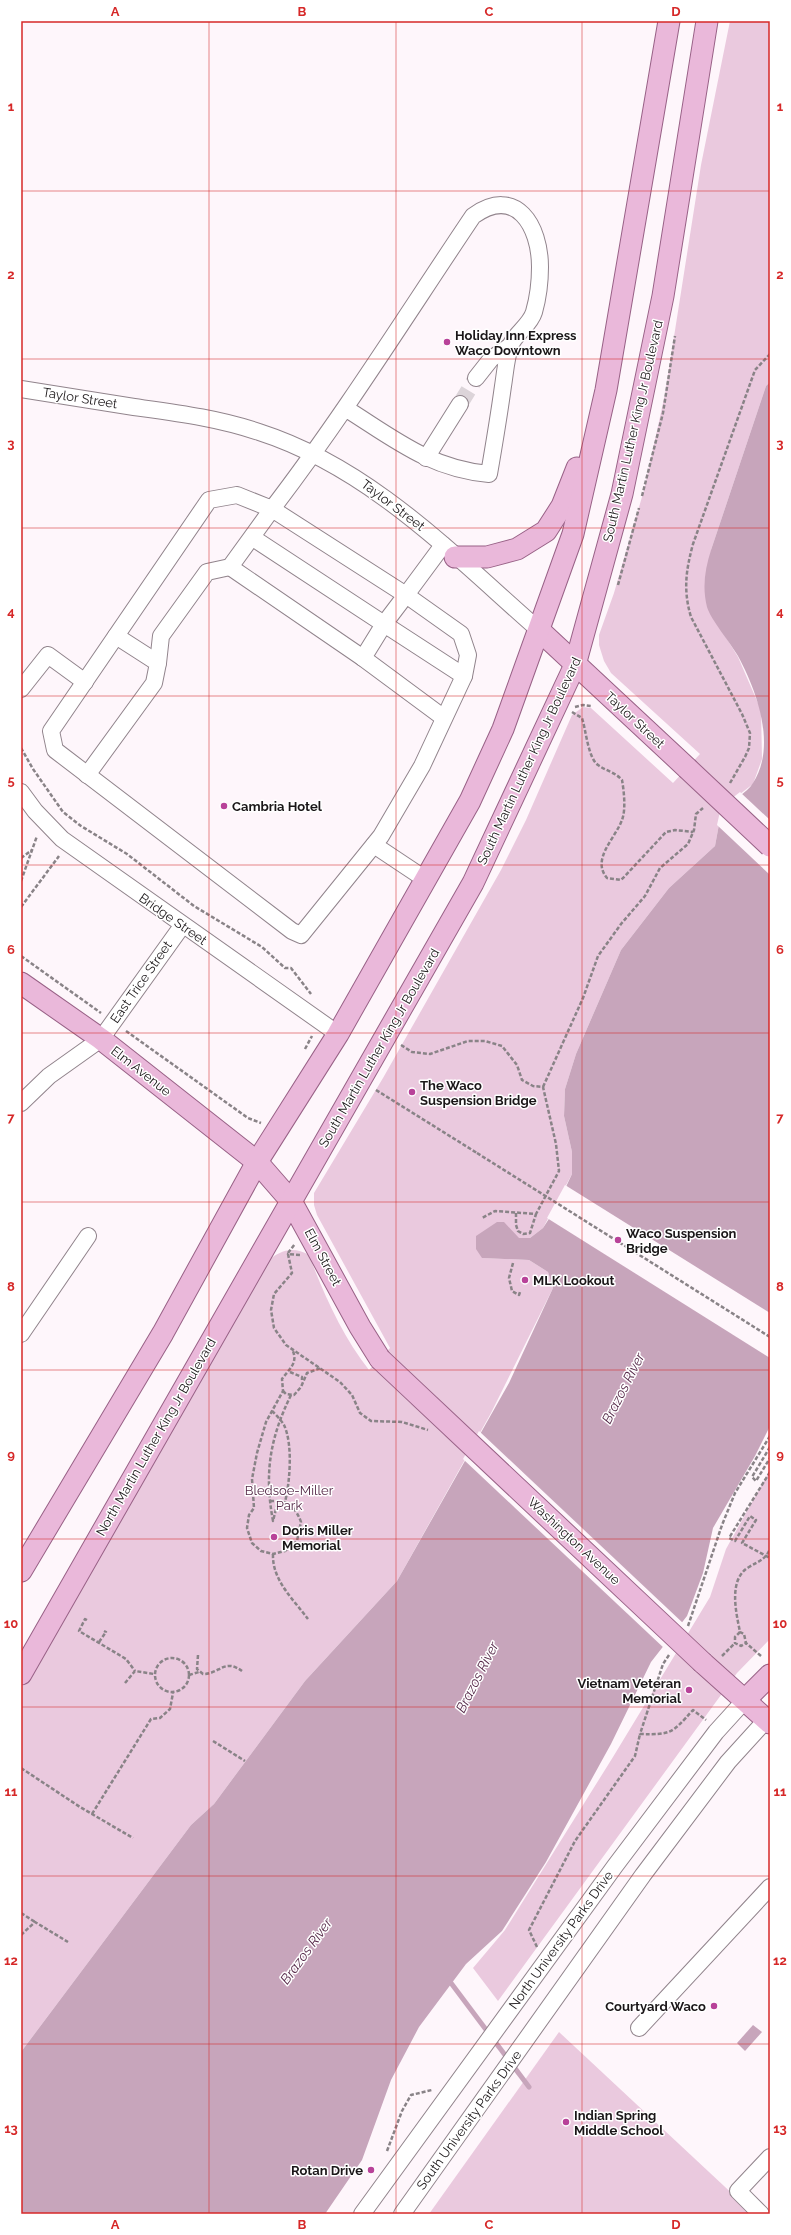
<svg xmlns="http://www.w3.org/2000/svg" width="791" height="2235" font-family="Raleway,sans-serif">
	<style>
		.green { fill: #eac9de }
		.water { fill: #c7a5bb }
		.pier { fill: #fef6fb }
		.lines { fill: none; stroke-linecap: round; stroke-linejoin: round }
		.stream { stroke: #c7a5bb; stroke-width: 5 }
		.minor-tunnel { stroke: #dcd4d9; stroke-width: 16; stroke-dasharray: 16 8; stroke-linecap: butt }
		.minor-casing { stroke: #91848c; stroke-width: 18 }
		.major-casing { stroke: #986186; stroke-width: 23 }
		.path { stroke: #898387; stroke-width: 2.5; stroke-dasharray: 4 2; stroke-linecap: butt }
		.minor { stroke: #fff; stroke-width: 16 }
		.major { stroke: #eab8da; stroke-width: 21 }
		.major-bridge-casing { stroke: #986186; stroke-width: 23; stroke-linecap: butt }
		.path-bridge { stroke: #898387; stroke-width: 2.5; stroke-dasharray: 4 2; stroke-linecap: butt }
		.major-bridge { stroke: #eab8da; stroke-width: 21 }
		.grid { fill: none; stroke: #d62828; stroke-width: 1; stroke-opacity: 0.55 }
		.poi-dot { fill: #b84299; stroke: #fff; stroke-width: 1.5 }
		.labels { text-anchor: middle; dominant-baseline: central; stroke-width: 3; stroke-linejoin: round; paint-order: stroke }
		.poi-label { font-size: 13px; font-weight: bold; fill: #1a1618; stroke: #fff; text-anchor: start }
		.street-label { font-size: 13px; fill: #1a1618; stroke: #fff }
		.park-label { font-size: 13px; fill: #552848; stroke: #fff }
		.water-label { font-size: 14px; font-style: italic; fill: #562949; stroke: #fff }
		.neatline { fill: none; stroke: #d62828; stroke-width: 1.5 }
		.grid-label { font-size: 13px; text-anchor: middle; font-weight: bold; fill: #d62828 }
	</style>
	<rect width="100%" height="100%" fill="#fef6fb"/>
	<g class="green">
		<path d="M730 21H770V382L766 386 711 550 708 608 738 657 761 710 762 759 753 784 722 808 715 846 669 888 621 950 576 1054 565 1089 564 1116 572 1152V1174L543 1228 530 1238H519L482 1258 529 1260 548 1272 553 1288 491 1413 397 1581 305 1681 214 1804 191 1825 21 2052V1688L148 1474 267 1262C280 1250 293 1246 309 1255 324 1295 343 1337 369 1370L390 1348 317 1215 314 1205V1193L383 1078 501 870 526 820 572 715 583 707 591 708 673 783 700 754 611 673 604 661 599 645V635L614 593 644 490 665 394 701 165Z"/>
		<path d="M770 1470V1639L737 1673 498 2001 473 1968 505 1930 613 1757 710 1597 726 1549Z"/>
		<path d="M559 2032 754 2214H429Z"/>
	</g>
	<g class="water">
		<path d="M770 382V1426L755 1456 713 1528 703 1573 687 1616 651 1662 611 1744 546 1862 502 1931 466 1964 419 2027 391 2080 362 2160 325 2214H21V2052L191 1825 214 1804 305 1681 397 1581 509 1383 553 1288 548 1272 529 1260 482 1258 476 1249V1236L497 1222H504L519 1238H530L543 1228 556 1208 572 1174V1152L564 1116 565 1089 576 1054 621 950 669 888 715 846 722 808C731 801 747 793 753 783 777 746 757 691 738 656 730 642 711 620 707 607 702 587 705 569 711 550L766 386Z"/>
		<path d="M753 2025 762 2032 745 2051 737 2043Z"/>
	</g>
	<g class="pier">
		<path d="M740 792 770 820V875L717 825 721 807Z"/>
		<path d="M565 1185 770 1313V1358L547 1218Z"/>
		<path d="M479 1431 684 1624 665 1649 463 1459Z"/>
	</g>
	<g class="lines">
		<path class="stream" d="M448 1979 529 2087"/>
		<path class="minor-tunnel" d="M460 404 476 378"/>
		<g class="minor-casing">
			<g id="minor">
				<path d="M476 378 491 359 510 346"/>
				<path d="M21 389C59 395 97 401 134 407 177 413 218 418 259 432 371 468 453 555 540 631"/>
				<path d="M345 408C393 438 430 469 489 474 494 445 499 415 503 386 505 374 506 359 510 347 513 335 530 326 534 312 538 298 540 282 540 267 540 226 516 185 473 216 407 314 344 415 272 509L237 495 209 500 51 731 55 750 292 931 301 935 381 836 422 766 464 676 468 655 461 634 406 595 443 545"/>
				<path d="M426 458 460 404"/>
				<path d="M230 567 363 658"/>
				<path d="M158 663 161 636 207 572 230 567 272 509 406 595 384 624 253 538"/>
				<path d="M21 689 48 655 85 682"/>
				<path d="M444 718 363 658 384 624 464 676"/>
				<path d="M87 775 154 683 158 663 116 636"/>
				<path d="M21 792 35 811 62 839 338 1034"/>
				<path d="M374 845 425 879"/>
				<path d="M21 1103 49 1076 101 1039 182 926"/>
				<path d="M21 1334 88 1236"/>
				<path d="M639 2028 770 1887"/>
				<path d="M362 2214 615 1866 716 1732 746 1699"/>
				<path d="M402 2214 643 1875 728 1762 767 1719"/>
				<path d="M761 2214 738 2191 770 2157"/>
			</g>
		</g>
		<g class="major-casing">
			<g id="major">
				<path d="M455 557H487L517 549 546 531 562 506 577 468"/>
				<path d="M540 631 687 768"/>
				<path d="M21 983 101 1039 257 1162 291 1201 360 1327 380 1359"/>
				<path d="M21 1571 163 1333 257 1162 338 1034 470 801 503 729 573 534 606 390 669 21"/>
				<path d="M703 1663 770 1723"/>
				<path d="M21 1674 473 883 575 665 622 494 663 296 707 21"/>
				<path d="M746 1699 770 1675"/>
			</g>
		</g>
		<g class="path">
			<path d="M642 496 663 413 675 336"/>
			<path d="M618 585 639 508"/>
			<path d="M575 707 583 705 591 706"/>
			<path d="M572 712 582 718C586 730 588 758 598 765 606 771 615 772 622 780 624 791 626 810 622 820 615 839 591 859 607 878L621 880 625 876 666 832 675 830 693 832"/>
			<path d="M21 748 33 769 63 812 81 826 127 854 194 906 262 947 285 968H291L311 994"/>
			<path d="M730 783 745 757 749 748 750 733 742 714 691 617C683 590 686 570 693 544L755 370 770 354"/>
			<path d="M21 858 32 850"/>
			<path d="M21 881 37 836"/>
			<path d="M21 907 59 856"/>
			<path d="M21 956 101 1013"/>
			<path d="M126 1031 248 1118 261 1123"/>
			<path d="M401 1045 412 1052 430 1054 468 1041H485L502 1046 517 1065 522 1080 533 1086 543 1087 556 1144 559 1171 536 1214 495 1211 482 1218"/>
			<path d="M305 1049 312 1036"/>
			<path d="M543 1087 583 998 598 956 621 924 645 896 660 868 688 844 694 830 696 814 703 808"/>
			<path d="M376 1090 477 1153"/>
			<path d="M516 1213V1225L518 1231 523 1234 530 1233 536 1214"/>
			<path d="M288 1253 295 1244"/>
			<path d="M300 1255 288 1254 292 1273 274 1294 271 1310 274 1328 286 1345 340 1382 352 1395 360 1413 371 1421 402 1422 428 1430"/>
			<path d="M513 1263 509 1278 512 1291 519 1295 520 1292"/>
			<path d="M290 1372 302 1377V1382"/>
			<path d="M283 1391 286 1394 294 1395 301 1387 307 1373 321 1368"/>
			<path d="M291 1395C270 1438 264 1473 273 1521L278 1501C291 1502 297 1511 301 1522L297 1541 285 1551 273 1554 261 1551 252 1543 247 1528 249 1515 254 1508 252 1479 257 1453 266 1422 283 1391 282 1379C289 1369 299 1363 292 1349"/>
			<path d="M272 1411C276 1415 281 1420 284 1425 293 1444 290 1482 285 1502"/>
			<path d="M770 1447 752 1477 756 1481 770 1458"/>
			<path d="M770 1472 729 1538 735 1541 750 1516 756 1520 742 1543 770 1558"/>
			<path d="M270 1501H278"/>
			<path d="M273 1554C272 1580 293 1599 308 1619"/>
			<path d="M87 1620 85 1619 79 1631 126 1659 135 1671"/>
			<path d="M688 1626 722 1525 735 1493 770 1436"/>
			<path d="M740 1632 735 1637V1643L741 1646 746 1643"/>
			<path d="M99 1642 106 1632 104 1631"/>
			<path d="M198 1655 197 1669 203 1674C220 1674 224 1658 242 1671"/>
			<path d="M669 1655 663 1664 640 1734C672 1735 672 1733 693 1710L706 1720"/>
			<path d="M722 1656 735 1643"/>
			<path d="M761 1656 746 1643 744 1634 740 1632C736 1612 728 1579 749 1567 759 1561 765 1560 770 1549"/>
			<circle cx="172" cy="1675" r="17"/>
			<path d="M189 1675 199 1672"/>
			<path d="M125 1683 135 1671 154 1674"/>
			<path d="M213 1741 245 1761"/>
			<path d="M21 1768 80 1807 133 1838"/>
			<path d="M92 1814 151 1719 160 1718 170 1709 173 1693"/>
			<path d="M21 1913 35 1922"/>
			<path d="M21 1935 35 1922 68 1942"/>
			<path d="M537 1947 529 1930 575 1841 635 1756 640 1734"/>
			<path d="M387 2151 402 2111 411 2095 432 2090"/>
		</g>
		<use href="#minor" class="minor"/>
		<use href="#major" class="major"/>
		<g class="major-bridge-casing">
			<g id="major-bridge">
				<path d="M687 768 770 846"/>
				<path d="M380 1359 703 1663"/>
			</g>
		</g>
		<path class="path-bridge" d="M477 1153 770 1337"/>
		<use href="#major-bridge" class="major-bridge"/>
	</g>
	<path class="grid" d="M209 21V2214M396 21V2214M582 21V2214M21 191H770M21 359H770M21 528H770M21 696H770M21 865H770M21 1033H770M21 1202H770M21 1370H770M21 1539H770M21 1707H770M21 1876H770M21 2044H770"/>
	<g class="poi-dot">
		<circle cx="447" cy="342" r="4"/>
		<circle cx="224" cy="806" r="4"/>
		<circle cx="412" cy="1092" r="4"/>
		<circle cx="618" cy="1240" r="4"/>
		<circle cx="525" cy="1280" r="4"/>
		<circle cx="274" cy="1537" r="4"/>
		<circle cx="689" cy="1690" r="4"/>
		<circle cx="714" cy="2006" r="4"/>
		<circle cx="566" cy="2122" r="4"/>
		<circle cx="371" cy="2170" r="4"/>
	</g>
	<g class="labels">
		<g class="poi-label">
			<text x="455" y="335">Holiday Inn Express<tspan x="455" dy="15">Waco Downtown</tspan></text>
			<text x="232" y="806">Cambria Hotel</text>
			<text x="420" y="1085">The Waco<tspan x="420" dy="15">Suspension Bridge</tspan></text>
			<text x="626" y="1233">Waco Suspension<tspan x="626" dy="15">Bridge</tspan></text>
			<text x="533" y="1280">MLK Lookout</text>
			<text x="282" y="1530">Doris Miller<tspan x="282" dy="15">Memorial</tspan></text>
			<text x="681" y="1683" text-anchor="end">Vietnam Veteran<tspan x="681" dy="15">Memorial</tspan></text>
			<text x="706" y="2006" text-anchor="end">Courtyard Waco</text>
			<text x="574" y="2115">Indian Spring<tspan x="574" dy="15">Middle School</tspan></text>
			<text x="363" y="2170" text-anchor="end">Rotan Drive</text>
		</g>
		<g class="street-label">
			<text transform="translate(80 398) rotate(9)">Taylor Street</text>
			<text transform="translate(633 431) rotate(-77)">South Martin Luther King Jr Boulevard</text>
			<text transform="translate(393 505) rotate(37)">Taylor Street</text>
			<text transform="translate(635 720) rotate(43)">Taylor Street</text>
			<text transform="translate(529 761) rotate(-65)">South Martin Luther King Jr Boulevard</text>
			<text transform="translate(173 919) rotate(35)">Bridge Street</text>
			<text transform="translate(141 982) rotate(-55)">East Trice Street</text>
			<text transform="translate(379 1048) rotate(-60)">South Martin Luther King Jr Boulevard</text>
			<text transform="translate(141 1071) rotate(38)">Elm Avenue</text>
			<text transform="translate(323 1257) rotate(62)">Elm Street</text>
			<text transform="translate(156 1437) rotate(-60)">North Martin Luther King Jr Boulevard</text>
			<text transform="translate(574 1541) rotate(43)">Washington Avenue</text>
			<text transform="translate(561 1940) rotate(-54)">North University Parks Drive</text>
			<text transform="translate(469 2120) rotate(-54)">South University Parks Drive</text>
		</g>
		<g class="park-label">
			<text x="289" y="1490">Bledsoe-Miller<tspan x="289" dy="15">Park</tspan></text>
		</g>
		<g class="water-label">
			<text transform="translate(623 1388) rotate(-63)">Brazos River</text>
			<text transform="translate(477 1677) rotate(-63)">Brazos River</text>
			<text transform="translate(306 1951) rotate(-54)">Brazos River</text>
		</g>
	</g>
	<rect width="791" height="2235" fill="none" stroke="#ffffff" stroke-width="44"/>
	<rect x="22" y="22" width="747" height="2191" class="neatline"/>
	<g class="grid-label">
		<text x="115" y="16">A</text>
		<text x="302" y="16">B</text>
		<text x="489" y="16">C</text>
		<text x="676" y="16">D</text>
		<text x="11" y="111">1</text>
		<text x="780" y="111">1</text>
		<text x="11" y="279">2</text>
		<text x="780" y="279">2</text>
		<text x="11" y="448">3</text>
		<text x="780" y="448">3</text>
		<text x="11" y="616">4</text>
		<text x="780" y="616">4</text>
		<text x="11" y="785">5</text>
		<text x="780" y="785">5</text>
		<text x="11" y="954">6</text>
		<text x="780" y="954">6</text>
		<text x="11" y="1122">7</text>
		<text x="780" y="1122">7</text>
		<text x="11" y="1291">8</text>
		<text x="780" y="1291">8</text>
		<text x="11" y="1459">9</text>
		<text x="780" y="1459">9</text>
		<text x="11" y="1628">10</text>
		<text x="780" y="1628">10</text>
		<text x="11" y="1796">11</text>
		<text x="780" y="1796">11</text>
		<text x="11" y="1965">12</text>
		<text x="780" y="1965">12</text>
		<text x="11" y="2133">13</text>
		<text x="780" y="2133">13</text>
		<text x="115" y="2229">A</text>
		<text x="302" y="2229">B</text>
		<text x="489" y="2229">C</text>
		<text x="676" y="2229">D</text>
	</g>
</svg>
